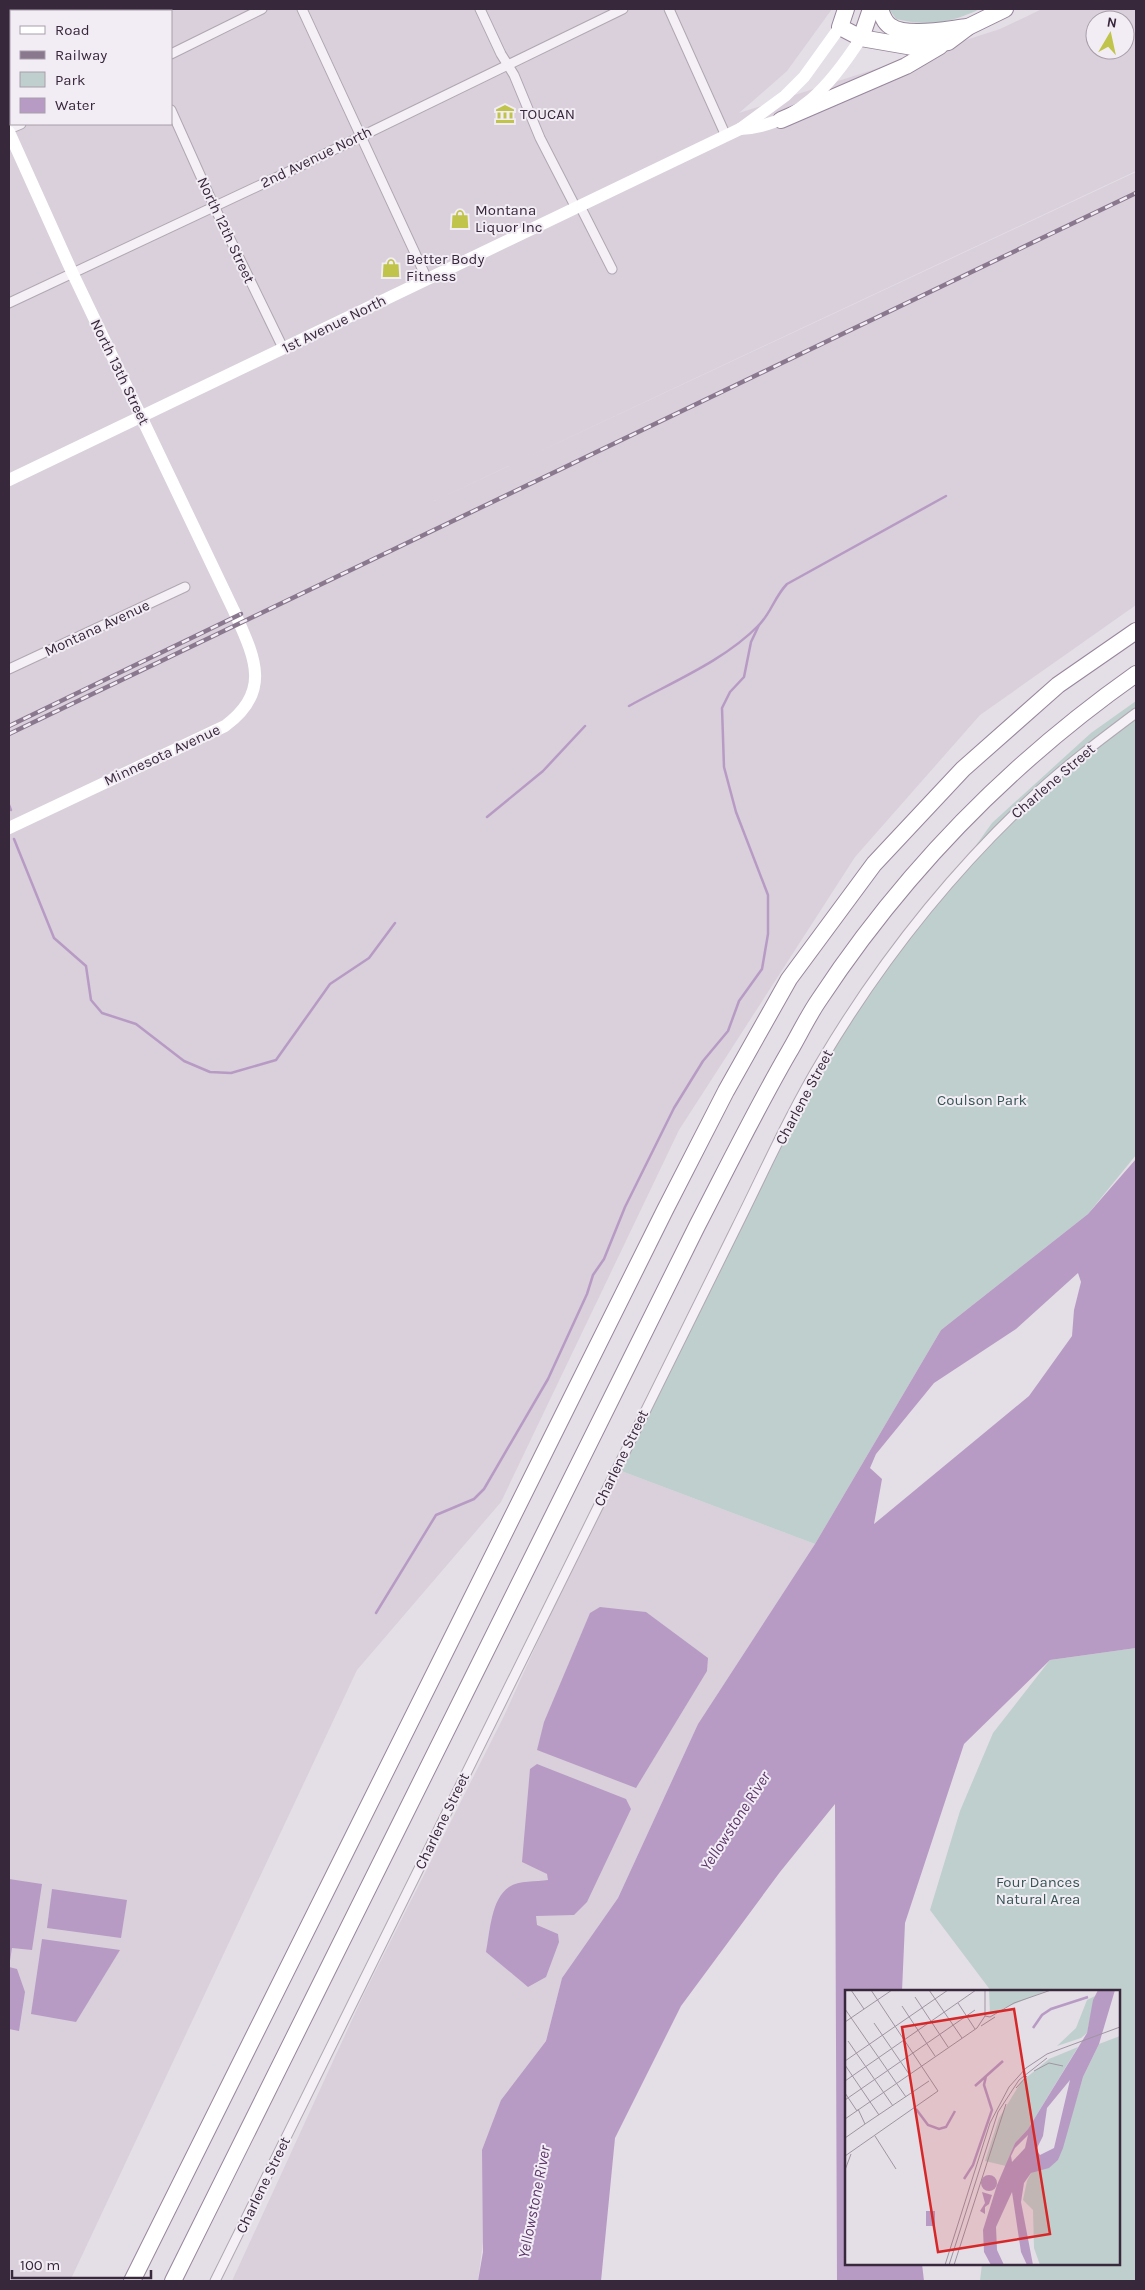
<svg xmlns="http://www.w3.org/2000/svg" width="1145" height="2290" font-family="Karla,sans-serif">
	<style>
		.built { fill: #d9d0db; fill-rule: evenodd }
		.green { fill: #bfcfce }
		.water { fill: #b79bc4; fill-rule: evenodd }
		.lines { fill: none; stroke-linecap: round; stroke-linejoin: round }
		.stream { stroke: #b79bc4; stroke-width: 2.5 }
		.street-casing { stroke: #b0a7b3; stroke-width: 11 }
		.highway-casing { stroke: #97869c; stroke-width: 18 }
		.street { stroke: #f4f0f5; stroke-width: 9 }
		.secondary { stroke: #fff; stroke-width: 12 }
		.highway { stroke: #fff; stroke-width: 16 }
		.rail-casing { stroke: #8a788e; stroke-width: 4.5 }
		.rail { stroke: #f2edf4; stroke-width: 2.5; stroke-dasharray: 8; stroke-linecap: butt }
		.labels { text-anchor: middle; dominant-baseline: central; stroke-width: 4; stroke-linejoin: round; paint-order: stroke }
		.poi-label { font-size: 15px; fill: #38283c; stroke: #f2edf4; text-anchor: start }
		.street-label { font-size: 15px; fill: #38283c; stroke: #f2edf4 }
		.park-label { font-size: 15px; fill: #365656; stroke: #f2edf4 }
		.water-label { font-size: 16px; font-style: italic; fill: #5d356c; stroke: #f2edf4 }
		.inset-river { fill: none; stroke: #b79bc4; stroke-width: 2.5 }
		.inset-road { fill: none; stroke: #9f95a2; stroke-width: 1 }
		.view { fill: #d62828; fill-opacity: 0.15; stroke: #d62828; stroke-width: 2.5 }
		.inset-edge { fill: none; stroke: #38283c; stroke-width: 2.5 }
	</style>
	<rect width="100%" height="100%" fill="#e4dee6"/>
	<g class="built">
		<path d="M9 9H832L787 71 739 113 1000 29 1042 9H1136V171L434 501 1136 172V605L980 715 855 857 679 1130 501 1502 357 1670 70 2281H9ZM11 11H171V124H11ZM1095 20H1125V50H1095Z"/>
		<path d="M616 1469 815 1544 698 1724 618 1898 562 1978 546 2041 501 2100 478 2281H232L363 1996 504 1716Z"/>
	</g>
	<g class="green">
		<path d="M889 9H980C950 23 929 27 896 19Z"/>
		<path d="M1136 701V1155L1088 1214 941 1330 815 1544 616 1469 822 1060 992 823 1091 733Z"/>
		<path d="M1136 1648V2281H980L982 2264H1119V1991H991L930 1910 960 1811 993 1733 1050 1660Z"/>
	</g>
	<g class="water">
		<path d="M1136 1159V1648L1050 1660 964 1744 905 1923 902 1991H846V2264H922L924 2281H837L835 1804 780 1872 681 2006 615 2138 601 2281H478L483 2252 482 2150 501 2100 546 2041 562 1978 618 1898 698 1724 815 1544 941 1330 1088 1214ZM1078 1273 1081 1282 1074 1310 1072 1336 1029 1396 874 1524 882 1479 870 1468 876 1454 934 1383 1016 1329Z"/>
		<path d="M600 1607 646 1612 708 1658 707 1671 636 1788 537 1750 544 1722 590 1613Z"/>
		<path d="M537 1764 626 1799 631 1809 587 1902 574 1915 536 1916 537 1925 558 1934 559 1942 546 1977 528 1987 486 1952C490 1932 491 1899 509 1887 519 1880 536 1882 548 1880L547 1874 522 1862 530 1769Z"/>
		<path d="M9 1879 42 1884 32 1950 12 1948 9 1967 17 1969 25 1992 19 2031 9 2029Z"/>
		<path d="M52 1889 127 1900 121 1938 47 1928Z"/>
		<path d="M42 1939 120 1950 76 2022 31 2014Z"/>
	</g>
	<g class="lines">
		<g class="stream">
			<path d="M629 706C672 682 724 661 759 625 771 613 775 596 787 584L946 496"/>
			<path d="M9 805 11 810"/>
			<path d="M487 817 543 771 585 726"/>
			<path d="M14 839 54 938 86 966 91 1000 102 1013 136 1024 184 1061 210 1072 231 1073 276 1060 330 984 369 958 395 923"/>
			<path d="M376 1613 436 1515 474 1499 484 1489 548 1379 587 1294 593 1275 604 1259 625 1207 674 1108 703 1061 728 1031 739 1001 762 969 768 934V895L736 812 724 767 722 708 730 692 744 677 751 642 759 625"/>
		</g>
		<g class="street-casing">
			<g id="street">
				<path d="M126 9 128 11"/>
				<path d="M302 9 427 279"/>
				<path d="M480 9 501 54 514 75 540 138 576 208"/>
				<path d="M669 9 726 136"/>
				<path d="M171 54 262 9"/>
				<path d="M171 110 214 206 283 348"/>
				<path d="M9 129 21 124"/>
				<path d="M580 206 612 269"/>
				<path d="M9 303 288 172 623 9"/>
				<path d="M9 669 185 587"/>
				<path d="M215 2281 736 1228C764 1172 790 1113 822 1060 879 964 950 874 1031 798 1064 767 1100 740 1136 713"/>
			</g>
		</g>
		<g class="highway-casing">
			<g id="highway">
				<path d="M846 9 840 27 861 38 913 47 948 42 968 27 1005 9"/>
				<path d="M880 9C882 15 884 22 890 26 906 38 948 29 968 27"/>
				<path d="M861 38 871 9"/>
				<path d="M781 120 906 66 940 46"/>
				<path d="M132 2281 665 1210 726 1091 789 979 874 864 963 769 1058 685 1136 631"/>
				<path d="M173 2281 697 1226C727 1168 756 1109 789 1052 799 1035 808 1016 819 1000 904 871 1010 763 1136 674"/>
			</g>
		</g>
		<use href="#street" class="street"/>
		<g class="secondary">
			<path d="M740 129C798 126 832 83 861 38"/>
			<path d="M9 132 72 272 234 611C254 656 273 691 225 726L9 828"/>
			<path d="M9 480 740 129 785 96 804 77 840 27"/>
		</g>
		<use href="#highway" class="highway"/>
		<g class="rail-casing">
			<g id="rail">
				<path d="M9 726 241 614"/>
				<path d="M9 734 1136 193"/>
			</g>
		</g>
		<use href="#rail" class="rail"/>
	</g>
	<defs>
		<g id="museum-bare" transform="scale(1.5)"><path d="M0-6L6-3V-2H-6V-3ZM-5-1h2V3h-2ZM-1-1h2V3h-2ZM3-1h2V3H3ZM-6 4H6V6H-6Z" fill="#c1c44a" stroke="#f2edf4" stroke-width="2.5" paint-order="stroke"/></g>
		<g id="shop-bare" transform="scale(1.5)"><path d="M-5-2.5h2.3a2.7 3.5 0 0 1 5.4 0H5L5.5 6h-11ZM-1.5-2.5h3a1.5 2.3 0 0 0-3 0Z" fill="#c1c44a" stroke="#f2edf4" stroke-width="2.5" paint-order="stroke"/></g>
	</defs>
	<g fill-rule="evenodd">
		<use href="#museum-bare" x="505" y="114"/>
		<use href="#shop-bare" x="460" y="219"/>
		<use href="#shop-bare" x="391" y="268"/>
	</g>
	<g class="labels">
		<g class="poi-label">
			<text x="520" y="114">TOUCAN</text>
			<text x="475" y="210">Montana<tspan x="475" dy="17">Liquor Inc</tspan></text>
			<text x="406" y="259">Better Body<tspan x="406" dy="17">Fitness</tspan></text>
		</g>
		<g class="street-label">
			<text transform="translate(316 157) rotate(-26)">2nd Avenue North</text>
			<text transform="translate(226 230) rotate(65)">North 12th Street</text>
			<text transform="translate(334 324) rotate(-26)">1st Avenue North</text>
			<text transform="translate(120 372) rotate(64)">North 13th Street</text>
			<text transform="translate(97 628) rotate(-25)">Montana Avenue</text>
			<text transform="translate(162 755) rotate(-25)">Minnesota Avenue</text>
			<text transform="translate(1053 781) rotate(-41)">Charlene Street</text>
			<text transform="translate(804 1097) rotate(-62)">Charlene Street</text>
			<text transform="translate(621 1458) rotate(-64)">Charlene Street</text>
			<text transform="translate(442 1821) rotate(-64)">Charlene Street</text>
			<text transform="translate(263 2185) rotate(-64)">Charlene Street</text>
		</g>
		<g class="park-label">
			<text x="982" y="1100">Coulson Park</text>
			<text x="1038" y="1882">Four Dances<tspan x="1038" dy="17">Natural Area</tspan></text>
		</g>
		<g class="water-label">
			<text transform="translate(735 1821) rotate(-57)">Yellowstone River</text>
			<text transform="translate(534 2202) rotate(-79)">Yellowstone River</text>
		</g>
	</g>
	<g transform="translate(845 1990)">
		<rect width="275" height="275" fill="#e4dee6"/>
		<path d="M144 0H203L145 24ZM250 6 242 43 236 48 212 56 231 38 242 10ZM275 46V275H195L189 258 188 220 178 210 182 191 186 183 213 170 238 87 254 54ZM233 57 183 139 170 153 161 176 140 171 154 128 176 92 204 69Z" fill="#bfcfce"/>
		<path d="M253 0H270L254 54 238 87 218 158 213 170 204 178 186 183 179 193 176 212 188 275H182L176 262 167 202 151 237 152 260 159 275H146L139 262 138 240 152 195 170 153 183 139 242 43 248 10ZM225 90 209 158 195 165 191 160 198 146 202 118ZM183 145 180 158 167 172 166 166 170 158ZM136 193a8 8 0 1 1 16 0a8 8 0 1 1-16 0ZM137 202 147 205 144 214 140 217V224L135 221 140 213ZM81 221H90V236H81Z" fill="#b79bc4" fill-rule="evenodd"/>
		<path class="inset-river" d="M188 38 197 25 206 19 243 7M130 96 158 71M71 119 83 135 94 139 101 137 110 121M119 189 128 175 147 120 139 95 141 86"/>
		<path class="inset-road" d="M6 0 19 19M84 0 117 48M140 0V26L145 27 169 13 206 0M70 7 103 57M113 13 130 39M57 16 90 66M0 19 61 107M0 32 47 0M29 33 64 84M136 36 150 27M3 51 48 116M0 71 103 0M0 75 34 125M189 81 204 73 218 76M0 91 131 0M171 98 182 86M0 103 12 121M0 110 130 20M0 129 132 38 140 26M20 134 84 91M30 146 51 179M0 148 20 134 13 119M0 166 93 101 26 0M0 180 6 164M100 275 145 133 164 97 181 78 202 64 275 37M104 275 153 122 174 90 202 68M109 275 161 114"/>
		<path class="view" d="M169 19 205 244 93 262 57 37Z"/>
		<rect width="275" height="275" class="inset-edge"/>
	</g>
	<rect width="1145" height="2290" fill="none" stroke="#38283c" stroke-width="20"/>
	<rect x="10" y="10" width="162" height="115" fill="#f2edf4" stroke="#a89eaa"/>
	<rect x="20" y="26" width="25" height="8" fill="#ffffff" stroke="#a89eaa"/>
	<text x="55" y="35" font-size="15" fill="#38283c">Road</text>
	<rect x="20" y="51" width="25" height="8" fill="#8a788e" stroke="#a89eaa"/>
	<text x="55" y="60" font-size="15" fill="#38283c">Railway</text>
	<rect x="20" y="72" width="25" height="15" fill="#bfcfce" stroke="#a89eaa"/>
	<text x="55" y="85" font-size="15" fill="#38283c">Park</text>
	<rect x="20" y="98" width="25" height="15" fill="#b79bc4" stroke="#a89eaa"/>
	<text x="55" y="110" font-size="15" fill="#38283c">Water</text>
	<g transform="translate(1110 35) rotate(9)"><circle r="24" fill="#f2edf4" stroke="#a89eaa"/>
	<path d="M0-4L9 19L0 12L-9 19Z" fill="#c1c44a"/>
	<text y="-8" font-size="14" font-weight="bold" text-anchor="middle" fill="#38283c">N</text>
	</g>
	<path d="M12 2270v8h139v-8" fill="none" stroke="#38283c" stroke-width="2.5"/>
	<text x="20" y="2270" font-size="15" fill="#38283c" stroke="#f2edf4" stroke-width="4" paint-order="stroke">100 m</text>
</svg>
